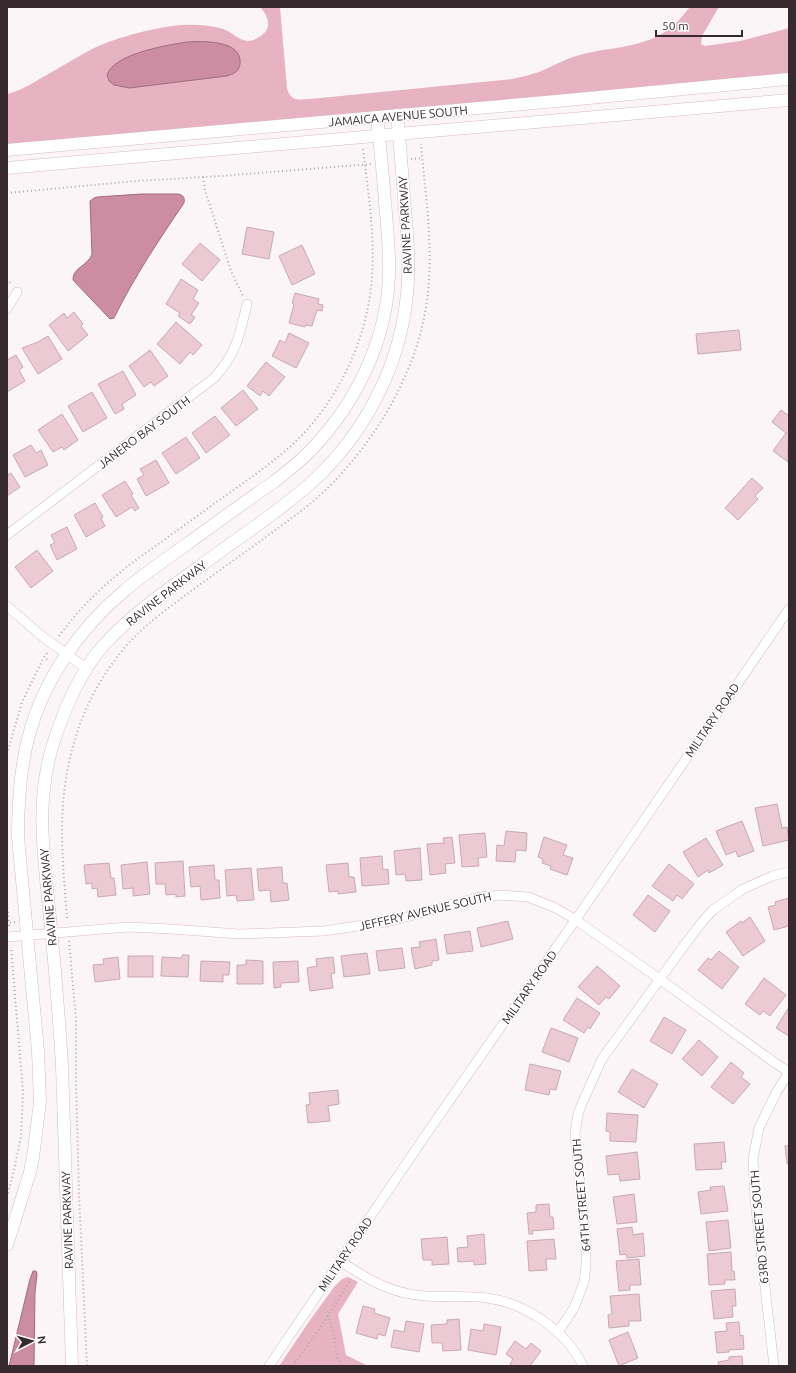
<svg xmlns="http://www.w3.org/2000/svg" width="796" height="1373" font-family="Ubuntu,sans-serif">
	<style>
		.green { fill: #e7b3c3 }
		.water { fill: #cc8ca1; stroke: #9f6f7e }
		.building { fill: #ebcad4; stroke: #c9a9b3 }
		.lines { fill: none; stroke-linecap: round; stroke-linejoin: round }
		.minor-casing { stroke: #d9b9c2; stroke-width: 10 }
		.tertiary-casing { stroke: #d9b9c2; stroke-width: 13 }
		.path { stroke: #b1a8ab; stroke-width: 2; stroke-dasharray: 1 3; stroke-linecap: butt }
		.minor { stroke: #fff; stroke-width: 9 }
		.tertiary { stroke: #fff; stroke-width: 12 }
		.labels { text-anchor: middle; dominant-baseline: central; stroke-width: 3; stroke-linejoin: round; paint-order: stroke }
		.street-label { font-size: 12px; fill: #372a2e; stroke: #fff }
	</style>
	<rect width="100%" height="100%" fill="#fcf5f7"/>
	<g class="green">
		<path d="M260 7H280L287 88C290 101 298 100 310 99L512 79C521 77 530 75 539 72 551 67 563 60 576 56 605 47 640 49 666 31 676 25 683 15 690 7H719L702 36 701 44 705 46 740 41 789 28V74L7 145V94C20 91 31 84 43 77 59 68 74 59 90 50 111 39 149 29 172 26 188 24 207 24 223 29 232 32 238 40 248 41 252 41 256 39 259 37 273 29 269 17 260 7Z"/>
		<path d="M348 1277 358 1282 338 1314 346 1355 368 1366H279L308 1323 334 1287 342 1279Z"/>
	</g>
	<g class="water">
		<path d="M187 42C203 41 243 40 240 64 239 72 233 74 227 76L129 88 114 85 109 81 107 75C113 54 167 45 187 42Z"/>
		<path d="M141 194H178C183 195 185 197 184 203 159 240 134 277 114 318L110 319 73 280C72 268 89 265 92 254L90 201 94 198 97 197Z"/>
		<path d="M33 1271H36L37 1274 35 1293 34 1366H9L30 1279Z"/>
	</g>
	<g class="building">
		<path d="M247 227 274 232 269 259 242 254Z"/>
		<path d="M200 243 220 260 202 281 182 264Z"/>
		<path d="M302 245 315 274 292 285 279 256Z"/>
		<path d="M181 279 198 290 193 299 199 303 191 315 195 317 190 324 178 316 180 313 166 304Z"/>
		<path d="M295 293 319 299 318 304 323 305 322 311 317 310 312 326 306 325 305 327 289 323 294 304 292 303Z"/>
		<path d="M74 312 83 324 81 326 88 335 68 351 49 325 64 313 67 318Z"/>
		<path d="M176 322 202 345 193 355 190 352 180 364 157 344Z"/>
		<path d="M739 330 741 350 698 354 696 334Z"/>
		<path d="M289 333 309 343 296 368 272 356 280 340 285 343Z"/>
		<path d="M48 336 62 359 38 374 22 348 38 342Z"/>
		<path d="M150 350 168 376 154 386 151 382 144 387 129 366Z"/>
		<path d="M16 355 23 367 19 370 25 381 7 392V360Z"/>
		<path d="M266 362 285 377 269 396 263 391 260 396 247 386Z"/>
		<path d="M123 371 136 395 122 404 124 409 115 414 98 384Z"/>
		<path d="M243 390 258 409 236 426 221 408Z"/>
		<path d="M92 392 107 418 83 432 68 406Z"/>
		<path d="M781 410 789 416 788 462 773 451 786 433 772 422Z"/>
		<path d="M62 414 78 440 64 450 62 447 53 452 38 430Z"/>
		<path d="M215 416 230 435 206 453 192 433Z"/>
		<path d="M186 437 200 458 176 474 162 453Z"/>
		<path d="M31 445 36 453 41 450 48 465 25 477 13 455Z"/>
		<path d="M156 460 169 483 146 496 137 479 144 475 140 469Z"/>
		<path d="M11 473 20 487 7 496V475H8Z"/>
		<path d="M752 478 763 488 755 496 758 499 738 520 725 508Z"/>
		<path d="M125 481 133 494 131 495 139 508 135 511 132 507 116 517 102 495Z"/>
		<path d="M95 503 103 517 101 518 105 526 86 537 74 515Z"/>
		<path d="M67 527 77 549 57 560 50 545 55 543 51 535Z"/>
		<path d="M37 550 53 571 31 588 15 567Z"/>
		<path d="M777 804 782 828 787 827 789 840 763 846 755 808Z"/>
		<path d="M742 821 754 851 738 857 736 851 726 855 716 831Z"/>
		<path d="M506 831 527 833 526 851 516 850 515 862 496 861 497 845 504 846Z"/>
		<path d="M485 833 487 857 478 858 479 866 462 867 459 835Z"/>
		<path d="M452 837 455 863 445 864 446 873 430 875 427 844 444 843 443 838Z"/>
		<path d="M544 837 567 845 563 855 573 858 567 875 550 869 551 866 542 863 543 859 538 857Z"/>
		<path d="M706 838 723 865 709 873 708 870 698 877 683 852Z"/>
		<path d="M420 848 422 880 406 881 405 874 396 875 394 851Z"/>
		<path d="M382 856 383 870 388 869 389 884 362 886 360 858Z"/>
		<path d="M183 861 185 896 176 897V894L166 895 165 884H156L155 863Z"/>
		<path d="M147 862 150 894 133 896V888L123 889 121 865Z"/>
		<path d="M109 863 111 878H114L116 895 98 897 97 888 92 889V883L86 884 84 865Z"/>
		<path d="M348 863 349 877H354L356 892 338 894V891L329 892 326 865Z"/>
		<path d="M669 864 694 884 682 899 677 895 673 901 652 886Z"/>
		<path d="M214 865 215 880H219L220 898 201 900 200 886 191 887 189 867Z"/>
		<path d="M282 867 283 883H287L289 900 271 902 270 890 259 891 257 869Z"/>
		<path d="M251 868 254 900 237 901 236 895 227 896 225 870Z"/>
		<path d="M648 895 670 911 655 932 633 915Z"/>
		<path d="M789 898V926L774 930 768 907 776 905 775 902Z"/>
		<path d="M750 917 765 941 743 956 726 932 741 921 742 923Z"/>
		<path d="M508 921 513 939 481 947 477 928Z"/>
		<path d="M470 931 473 951 447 954 444 935Z"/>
		<path d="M436 939 439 960 432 961V965L415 969 411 948 420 947 419 942Z"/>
		<path d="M402 948 405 968 379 971 376 951Z"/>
		<path d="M719 951 739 967 722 989 698 970 708 958 711 960Z"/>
		<path d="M367 953 370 974 344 977 341 956Z"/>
		<path d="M182 955H189L188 977 161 976 162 957 182 958Z"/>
		<rect x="128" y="956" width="25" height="21"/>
		<path d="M118 957 120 979 95 982 93 965 104 964 103 959Z"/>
		<path d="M333 957 335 973 331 974 333 988 310 991 307 968 317 966 316 959Z"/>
		<path d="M246 960 263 961V984H237V965H246Z"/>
		<path d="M201 961 230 962 229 975H223V982L200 981Z"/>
		<path d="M298 961 299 982 281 983V987L274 988 273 962Z"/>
		<path d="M597 966 620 986 609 999 606 997 599 1005 578 987Z"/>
		<path d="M764 978 786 995 770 1016 763 1011 760 1015 745 1004Z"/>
		<path d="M577 998 600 1013 590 1029 588 1027 584 1033 563 1020Z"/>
		<path d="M789 1007V1036L776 1028Z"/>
		<path d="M664 1017 686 1030 672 1054 650 1041Z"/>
		<path d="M551 1028 578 1038 569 1062 542 1052Z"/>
		<path d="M699 1040 718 1057 702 1076 682 1059Z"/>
		<path d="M731 1062 744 1073 741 1077 750 1084 733 1104 711 1087Z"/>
		<path d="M530 1064 561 1071 556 1090 550 1089 549 1095 525 1090Z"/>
		<path d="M632 1069 658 1084 644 1108 618 1092Z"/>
		<path d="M338 1090 339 1104 328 1106 330 1121 308 1123 306 1105 310 1104 309 1093Z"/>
		<path d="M607 1113 638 1115 636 1142 610 1141V1132L606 1131Z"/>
		<path d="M724 1142 726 1162H721L722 1169 696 1170 694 1144Z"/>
		<path d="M789 1145V1164H787L785 1146Z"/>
		<path d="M637 1152 640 1179 620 1181 619 1174 608 1175 606 1156Z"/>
		<path d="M724 1186 728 1211 701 1214 698 1192 711 1190 710 1187Z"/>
		<path d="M634 1194 637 1222 617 1224 613 1197Z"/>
		<path d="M549 1204 550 1217H553L554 1229 532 1231 533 1234H529L527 1213 536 1212V1205Z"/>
		<path d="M728 1220 731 1248 709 1251 706 1222Z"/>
		<path d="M632 1227 633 1235 643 1233 645 1256 627 1258 626 1254 620 1255 617 1229Z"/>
		<path d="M484 1234 486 1264 474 1265V1261L458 1262 457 1248 468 1247 467 1236Z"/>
		<path d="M447 1237 449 1264 432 1265V1260H423L421 1239Z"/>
		<path d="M554 1239 556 1259H546L547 1270 529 1271 527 1241Z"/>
		<path d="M731 1252 732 1271H734L735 1280H725V1284L709 1285 707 1254Z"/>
		<path d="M639 1259 641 1285H630V1290L619 1291 616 1261Z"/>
		<path d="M735 1289 736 1306H732L733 1317 714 1319 711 1291Z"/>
		<path d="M639 1294 641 1321H629V1326L609 1328 608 1315 612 1314 610 1296Z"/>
		<path d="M363 1306 375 1309 374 1313 390 1318 385 1336 378 1334 377 1339 356 1333Z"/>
		<path d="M459 1319 461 1350 443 1351 442 1343H432L431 1325 447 1324V1320Z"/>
		<path d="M406 1321 424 1324 419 1352 391 1347 394 1330 404 1332Z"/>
		<path d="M739 1322 740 1336 743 1335 744 1349 729 1350V1352L717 1353 715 1332 727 1331 726 1323Z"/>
		<path d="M484 1324 501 1327 496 1355 468 1350 471 1329 483 1331Z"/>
		<path d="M628 1332 638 1358 619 1366 609 1340Z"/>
		<path d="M515 1341 526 1349 531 1343 541 1351 530 1366H513L510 1364 513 1359 506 1354Z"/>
		<path d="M742 1356 743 1366H719L718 1362 729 1360V1357Z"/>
	</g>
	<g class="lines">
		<g class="minor-casing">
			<g id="minor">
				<path d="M7 309 17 292"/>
				<path d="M7 535 214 378C236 354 240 335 247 304"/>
				<path d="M7 606 43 637 87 669"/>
				<path d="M7 937 128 927 171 929 239 934 324 931 391 921 480 897 501 895 528 897 556 908 576 920 661 980 775 1063 789 1072"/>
				<path d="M340 1261C360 1274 381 1288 405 1293 433 1300 459 1294 487 1298 526 1303 566 1331 583 1366"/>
				<path d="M558 1332 574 1308 584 1282 586 1265V1242L575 1134 578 1114 583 1101 602 1059 686 943 702 922 713 910 743 889 772 876 789 872"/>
				<path d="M269 1366 425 1136 583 909 789 609"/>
				<path d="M774 1366 755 1200 753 1159 759 1128 776 1093 789 1072"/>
			</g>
		</g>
		<g class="tertiary-casing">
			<g id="tertiary">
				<path d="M7 150 557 101 789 79"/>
				<path d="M7 168 789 100"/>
				<path d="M7 1245 30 1172 33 1157 40 1102 38 1051 18 837C18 803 20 768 29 735 44 679 80 628 124 591 144 574 166 559 187 544 216 523 246 501 275 481 288 471 301 461 312 449 356 403 387 340 389 275 390 251 387 226 385 202 383 174 380 146 377 117"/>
				<path d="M72 1366 62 1066C59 1017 55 967 50 918 44 856 34 799 55 738 66 706 80 672 103 646 129 617 160 595 192 572 214 556 236 540 259 524 276 511 294 498 311 483 362 437 398 371 406 302 411 267 407 232 404 198 402 170 400 143 397 115"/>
			</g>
		</g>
		<g class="path">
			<path d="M411 159 422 158"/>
			<path d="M203 177 205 190 231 271 243 296"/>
			<path d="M7 193 136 181 221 176 371 164"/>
			<path d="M7 279 11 284"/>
			<path d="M59 636C76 613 95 593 117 575 134 560 154 548 172 534 191 521 209 507 228 494 250 478 272 463 292 445 338 402 368 339 372 276 375 234 368 191 363 149"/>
			<path d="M47 653 44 657 49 661"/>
			<path d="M7 754 22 702 44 657"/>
			<path d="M7 904 9 922"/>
			<path d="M67 918C62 853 56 800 76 736 85 706 102 675 122 651 141 627 167 609 191 591 216 573 241 555 266 537 283 524 301 512 317 498 367 453 411 384 424 318 436 261 426 202 421 144"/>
			<path d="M9 926V923L15 922"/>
			<path d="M69 941 76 1019V1082L79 1194 87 1366"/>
			<path d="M7 1197 14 1170 21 1137 23 1092 11 947"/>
			<path d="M328 1315 334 1336 337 1358 343 1366"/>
			<path d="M293 1366 322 1325 351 1279"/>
		</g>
		<use href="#minor" class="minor"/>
		<use href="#tertiary" class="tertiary"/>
	</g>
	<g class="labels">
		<g class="street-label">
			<text transform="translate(398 116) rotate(-5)">JAMAICA AVENUE SOUTH</text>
			<text transform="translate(405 225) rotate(-93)">RAVINE PARKWAY</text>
			<text transform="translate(144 432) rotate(-37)">JANERO BAY SOUTH</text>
			<text transform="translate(166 593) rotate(-38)">RAVINE PARKWAY</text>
			<text transform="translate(712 720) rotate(-56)">MILITARY ROAD</text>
			<text transform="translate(48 897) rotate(-95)">RAVINE PARKWAY</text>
			<text transform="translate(425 911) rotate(-13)">JEFFERY AVENUE SOUTH</text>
			<text transform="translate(529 987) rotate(-55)">MILITARY ROAD</text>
			<text transform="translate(581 1195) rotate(-95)">64TH STREET SOUTH</text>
			<text transform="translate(67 1220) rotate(-92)">RAVINE PARKWAY</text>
			<text transform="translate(759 1227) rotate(-95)">63RD STREET SOUTH</text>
			<text transform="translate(345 1254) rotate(-56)">MILITARY ROAD</text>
		</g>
	</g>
	<rect width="796" height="1373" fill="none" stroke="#372a2e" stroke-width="16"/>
	<g transform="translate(32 1341) rotate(84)" stroke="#ffffff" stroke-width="3" paint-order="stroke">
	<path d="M0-3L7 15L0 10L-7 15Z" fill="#372a2e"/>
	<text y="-6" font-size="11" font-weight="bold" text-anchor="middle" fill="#372a2e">N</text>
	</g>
	<path d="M656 30v6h86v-6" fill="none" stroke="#372a2e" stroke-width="2"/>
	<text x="662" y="30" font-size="12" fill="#372a2e" stroke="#ffffff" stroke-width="3" paint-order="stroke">50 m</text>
</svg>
